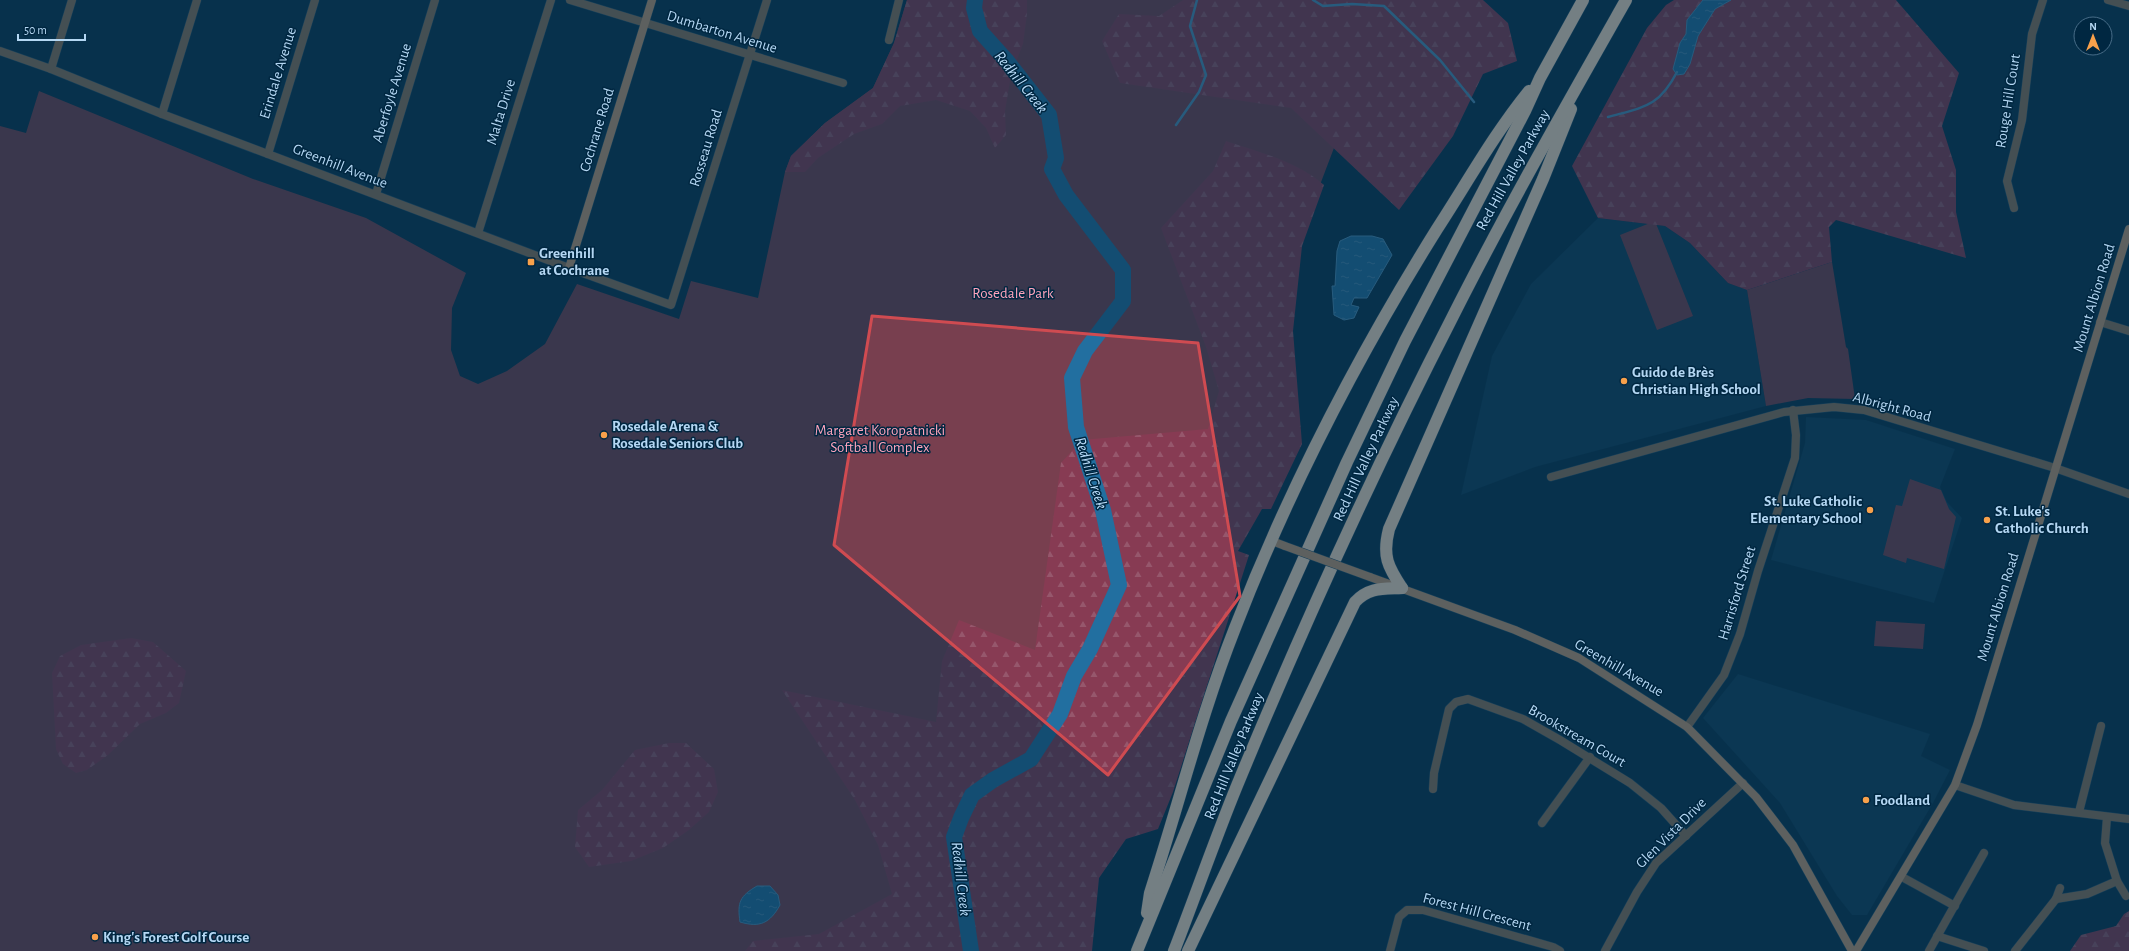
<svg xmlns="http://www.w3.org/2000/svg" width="2129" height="951" font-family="'Alegreya Sans',sans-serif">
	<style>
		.built { fill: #103e5b }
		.green { fill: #783f4f }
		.forest { fill: url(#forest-firs) }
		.water { fill: url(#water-ripples); stroke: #4e8eb9 }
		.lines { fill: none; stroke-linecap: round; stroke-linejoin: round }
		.stream { stroke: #4e8eb9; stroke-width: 2.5 }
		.river { stroke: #226fa0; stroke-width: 16 }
		.street-casing { stroke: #27506a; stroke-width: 9 }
		.secondary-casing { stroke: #27506a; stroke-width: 9 }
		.highway-casing { stroke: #27506a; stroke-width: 13 }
		.street { stroke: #8f745c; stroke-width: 8 }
		.secondary { stroke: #c59a75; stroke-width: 8 }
		.highway { stroke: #f8ddc6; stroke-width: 12 }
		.secondary-bridge-casing { stroke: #27506a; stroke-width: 9; stroke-linecap: butt }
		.secondary-bridge { stroke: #c59a75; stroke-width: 8 }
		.marked { fill: none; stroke: #cf4b51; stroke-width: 3; stroke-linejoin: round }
		.poi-dot { fill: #f8a14b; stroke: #002741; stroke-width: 1.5 }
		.labels { text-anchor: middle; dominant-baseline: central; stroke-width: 3; stroke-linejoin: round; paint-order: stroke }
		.street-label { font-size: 15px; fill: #b4d7f3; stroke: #002741 }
		.poi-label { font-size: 15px; font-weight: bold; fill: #b4d7f3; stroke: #002741; text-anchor: start }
		.park-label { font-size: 15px; fill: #fea4bc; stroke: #002741 }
		.water-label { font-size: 16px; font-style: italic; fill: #b9ddfa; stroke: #002741 }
	</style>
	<defs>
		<pattern id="forest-firs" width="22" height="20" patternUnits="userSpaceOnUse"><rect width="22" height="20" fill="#873b53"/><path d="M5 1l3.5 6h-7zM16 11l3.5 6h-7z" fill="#96576c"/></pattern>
		<pattern id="water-ripples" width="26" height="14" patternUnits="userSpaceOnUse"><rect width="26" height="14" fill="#226fa0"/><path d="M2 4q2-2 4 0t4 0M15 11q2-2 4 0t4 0" fill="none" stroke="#4a89b2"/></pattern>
	</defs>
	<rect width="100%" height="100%" fill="#08324c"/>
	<g class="built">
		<path d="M1598 218 1665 226 1690 243 1728 283 1747 290 1766 406 1535 467 1461 495 1492 356 1531 284Z"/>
		<path d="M1806 417 1866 420 1955 449 1940 487 1947 502 1962 518 1934 603 1771 560 1805 443Z"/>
		<path d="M1738 674 1930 734 1921 756 1950 770 1933 803 1867 915H1852L1837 896 1780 803 1703 718Z"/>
	</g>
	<g class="green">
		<path d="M907 0H1390L1248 375 890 904 872 951H0V126L26 133 39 91 253 179 366 218 466 273 452 308 451 350 460 376 478 384 507 371 545 344 577 284 679 319 691 281 758 298 785 172 791 156 825 123 873 88 894 43Z"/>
		<path d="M1655 221 1693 316 1657 330 1620 235Z"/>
		<path d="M1832 262 1846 347 1848 349 1855 399 1808 398 1766 406 1747 290Z"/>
		<path d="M1910 479 1941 490 1949 509 1956 517 1944 569 1907 558 1906 563 1883 555 1896 505 1902 506Z"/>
		<path d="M1876 621 1925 624 1923 649 1874 646Z"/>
	</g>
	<g class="forest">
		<path d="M907 0H1027V14L1023 44 1011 75 1005 111 1006 135 995 148 986 128 970 111 936 100 900 106 882 124 854 134 818 158 805 172H785L791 156 825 123 873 88 894 43Z"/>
		<path d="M1183 0H1483L1508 23 1517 61 1483 74 1453 136 1399 210 1291 108 1120 83 1102 41 1119 14 1159 16Z"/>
		<path d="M1674 0H1703L1687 20 1686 34 1680 43 1690 63 1698 36 1715 9 1731 0H1896L1959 73 1942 126 1956 170V212L1966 258 1836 220 1829 227 1832 262 1747 290 1728 283 1690 243 1665 226 1598 218 1572 166 1647 28 1666 5Z"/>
		<path d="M1226 141C1259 152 1298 162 1324 185L1302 246 1293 331 1302 444 1271 509H1262L1238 551 1249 555 1173 792 1158 829 1126 839 1099 878 1092 951H745L753 941 819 934 892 894 878 845 855 800 782 690 936 722 942 661 959 620 1035 650 1061 463 1082 440 1208 429 1219 391 1206 347 1161 228 1213 171Z"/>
		<path d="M131 638 153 642 186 671 179 703 166 713 140 724 108 755 87 770 76 773 63 764 56 749 52 673 60 656 81 645Z"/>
		<path d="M669 743H686L714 769 718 792 709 812 689 830 663 848 631 861 589 867 575 847 578 810 602 790 635 750Z"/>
		<path d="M2129 911V951H2070L2081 935 2116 926 2124 914Z"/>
	</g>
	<g class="water">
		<path d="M1703 0H1731L1715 9 1698 36 1690 64 1684 74 1677 75 1673 69 1680 43 1686 34 1687 20Z"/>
		<path d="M1351 236H1372L1383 239 1392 255 1367 298H1354L1351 305 1359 307 1354 318 1344 320 1334 315 1332 286H1335L1337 251 1340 241Z"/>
		<path d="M757 886H770L778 895 780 905C770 923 760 928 740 922 737 902 740 896 757 886Z"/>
	</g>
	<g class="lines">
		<g class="stream">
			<path d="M1313 0 1323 6 1352 4 1384 6 1440 60 1474 102"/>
			<path d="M1608 117C1644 107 1659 107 1677 72"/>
			<path d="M1176 125 1199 92 1206 75 1190 26 1197 0"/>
		</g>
		<path class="river" d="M971 951 954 837 961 818 972 795 993 780 1031 759 1060 714 1074 676 1090 649 1119 585 1103 510 1076 427 1072 378 1085 351 1123 301V270L1066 195 1052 169 1056 158 1049 115 1006 60 980 31 974 8 975 0"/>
		<g class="street-casing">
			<g id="street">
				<path d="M570 0 843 83"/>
				<path d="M2108 0 2129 6"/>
				<path d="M889 40 899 0"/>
				<path d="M0 51 51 69 162 114 569 268 671 305 767 0"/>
				<path d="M51 69 72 0"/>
				<path d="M162 114 197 0"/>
				<path d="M268 154 315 0"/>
				<path d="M376 194 435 0"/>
				<path d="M2014 208 2007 181 2022 120 2032 34 2043 0"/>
				<path d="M478 233 551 0"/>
				<path d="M2100 322 2129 331"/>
				<path d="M1551 477 1784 412 1834 407 1864 410 2055 468 2129 494"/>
				<path d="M1687 727 1724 675 1740 634 1758 571 1795 458 1796 435 1793 410"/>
				<path d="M1955 785 2014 805 2129 819"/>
				<path d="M1433 789 1434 773 1449 709 1456 702 1468 699 1523 719 1560 740 1630 783 1661 808 1686 836"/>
				<path d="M2079 812 2101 726"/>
				<path d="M2107 817 2105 843 2117 881 2126 896"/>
				<path d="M1542 823 1590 757"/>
				<path d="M1902 877 1955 906"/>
				<path d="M2056 899 2087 894 2117 881"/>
				<path d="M1937 936 1984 951"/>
				<path d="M1390 951 1399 917 1407 910H1423L1553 947 1560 951"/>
				<path d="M1605 951 1637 892 1656 863 1743 783"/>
				<path d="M1929 951 1984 853"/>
				<path d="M2015 951 2056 899 2060 888"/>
			</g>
		</g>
		<g class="secondary-casing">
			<g id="secondary">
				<path d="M569 268 652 0"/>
				<path d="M1272 541 1285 546"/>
				<path d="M1370 577 1515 630 1579 658 1687 727 1756 797 1793 845 1852 951"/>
				<path d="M1856 951 1955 785 1977 725 2129 229"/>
			</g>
		</g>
		<g class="highway-casing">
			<g id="highway">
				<path d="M1402 588C1388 567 1382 556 1389 529L1543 179 1571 109"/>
				<path d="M1147 913 1150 893C1179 804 1201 714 1235 628 1288 491 1359 354 1437 229 1467 183 1494 134 1529 91"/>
				<path d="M1137 951 1231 721 1347 462 1405 341 1525 111 1540 78 1583 0"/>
				<path d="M1174 951C1195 897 1214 842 1236 788 1302 628 1374 470 1453 316 1507 209 1567 104 1626 0"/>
				<path d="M1188 951 1355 602C1369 587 1383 589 1402 588"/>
			</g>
		</g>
		<use href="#street" class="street"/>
		<use href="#secondary" class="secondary"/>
		<use href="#highway" class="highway"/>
		<g class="secondary-bridge-casing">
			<path id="secondary-bridge" d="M1285 546 1370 577"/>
		</g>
		<use href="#secondary-bridge" class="secondary-bridge"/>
	</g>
	<path d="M0 0H2129V951H0ZM872 316 1198 343 1240 596 1108 775 834 545Z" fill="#08324c" fill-opacity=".55" fill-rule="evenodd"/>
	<path class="marked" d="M872 316 1198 343 1240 596 1108 775 834 545Z"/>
	<g class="poi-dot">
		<rect x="527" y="258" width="8" height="8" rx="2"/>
		<circle cx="1624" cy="381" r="4"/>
		<circle cx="604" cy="435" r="4"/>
		<circle cx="1870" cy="510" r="4"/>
		<circle cx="1987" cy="520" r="4"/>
		<circle cx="1866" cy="800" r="4"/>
		<circle cx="95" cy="937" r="4"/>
	</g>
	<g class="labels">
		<g class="street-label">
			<text transform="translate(722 32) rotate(17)">Dumbarton Avenue</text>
			<text transform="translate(278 73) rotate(-73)">Erindale Avenue</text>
			<text transform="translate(392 93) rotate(-73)">Aberfoyle Avenue</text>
			<text transform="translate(2008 101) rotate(-81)">Rouge Hill Court</text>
			<text transform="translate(501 112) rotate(-73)">Malta Drive</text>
			<text transform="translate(597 130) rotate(-73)">Cochrane Road</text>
			<text transform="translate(706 148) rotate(-73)">Rosseau Road</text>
			<text transform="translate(340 166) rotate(21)">Greenhill Avenue</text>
			<text transform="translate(1513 170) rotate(-61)">Red Hill Valley Parkway</text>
			<text transform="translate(2094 298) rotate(-73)">Mount Albion Road</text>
			<text transform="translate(1892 407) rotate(15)">Albright Road</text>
			<text transform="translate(1366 459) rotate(-65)">Red Hill Valley Parkway</text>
			<text transform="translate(1737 593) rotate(-73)">Harrisford Street</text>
			<text transform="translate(1998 607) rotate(-73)">Mount Albion Road</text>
			<text transform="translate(1619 668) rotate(30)">Greenhill Avenue</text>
			<text transform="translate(1577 736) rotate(30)">Brookstream Court</text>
			<text transform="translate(1234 756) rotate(-68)">Red Hill Valley Parkway</text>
			<text transform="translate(1671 833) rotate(-45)">Glen Vista Drive</text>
			<text transform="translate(1477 912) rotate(15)">Forest Hill Crescent</text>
		</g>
		<g class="poi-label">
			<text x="539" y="253">Greenhill<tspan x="539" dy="17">at Cochrane</tspan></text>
			<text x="1632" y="372">Guido de Brès<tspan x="1632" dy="17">Christian High School</tspan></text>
			<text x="612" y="426">Rosedale Arena &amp;<tspan x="612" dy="17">Rosedale Seniors Club</tspan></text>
			<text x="1862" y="501" text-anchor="end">St. Luke Catholic<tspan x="1862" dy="17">Elementary School</tspan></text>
			<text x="1995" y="511">St. Luke's<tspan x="1995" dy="17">Catholic Church</tspan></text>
			<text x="1874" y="800">Foodland</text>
			<text x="103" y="937">King's Forest Golf Course</text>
		</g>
		<g class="park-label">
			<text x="1013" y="293">Rosedale Park</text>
			<text x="880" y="430">Margaret Koropatnicki<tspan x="880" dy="17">Softball Complex</tspan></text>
		</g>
		<g class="water-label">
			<text transform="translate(1021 82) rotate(51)">Redhill Creek</text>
			<text transform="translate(1091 473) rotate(72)">Redhill Creek</text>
			<text transform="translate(961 879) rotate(83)">Redhill Creek</text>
		</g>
	</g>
	<g transform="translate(2093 36)"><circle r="19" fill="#002741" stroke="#486d88"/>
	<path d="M0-3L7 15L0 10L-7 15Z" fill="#f8a14b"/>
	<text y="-6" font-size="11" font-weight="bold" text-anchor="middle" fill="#b4d7f3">N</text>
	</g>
	<path d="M18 34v6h67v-6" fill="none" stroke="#b4d7f3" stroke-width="2"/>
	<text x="24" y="34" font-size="12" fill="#b4d7f3" stroke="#002741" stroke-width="3" paint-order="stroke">50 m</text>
</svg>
